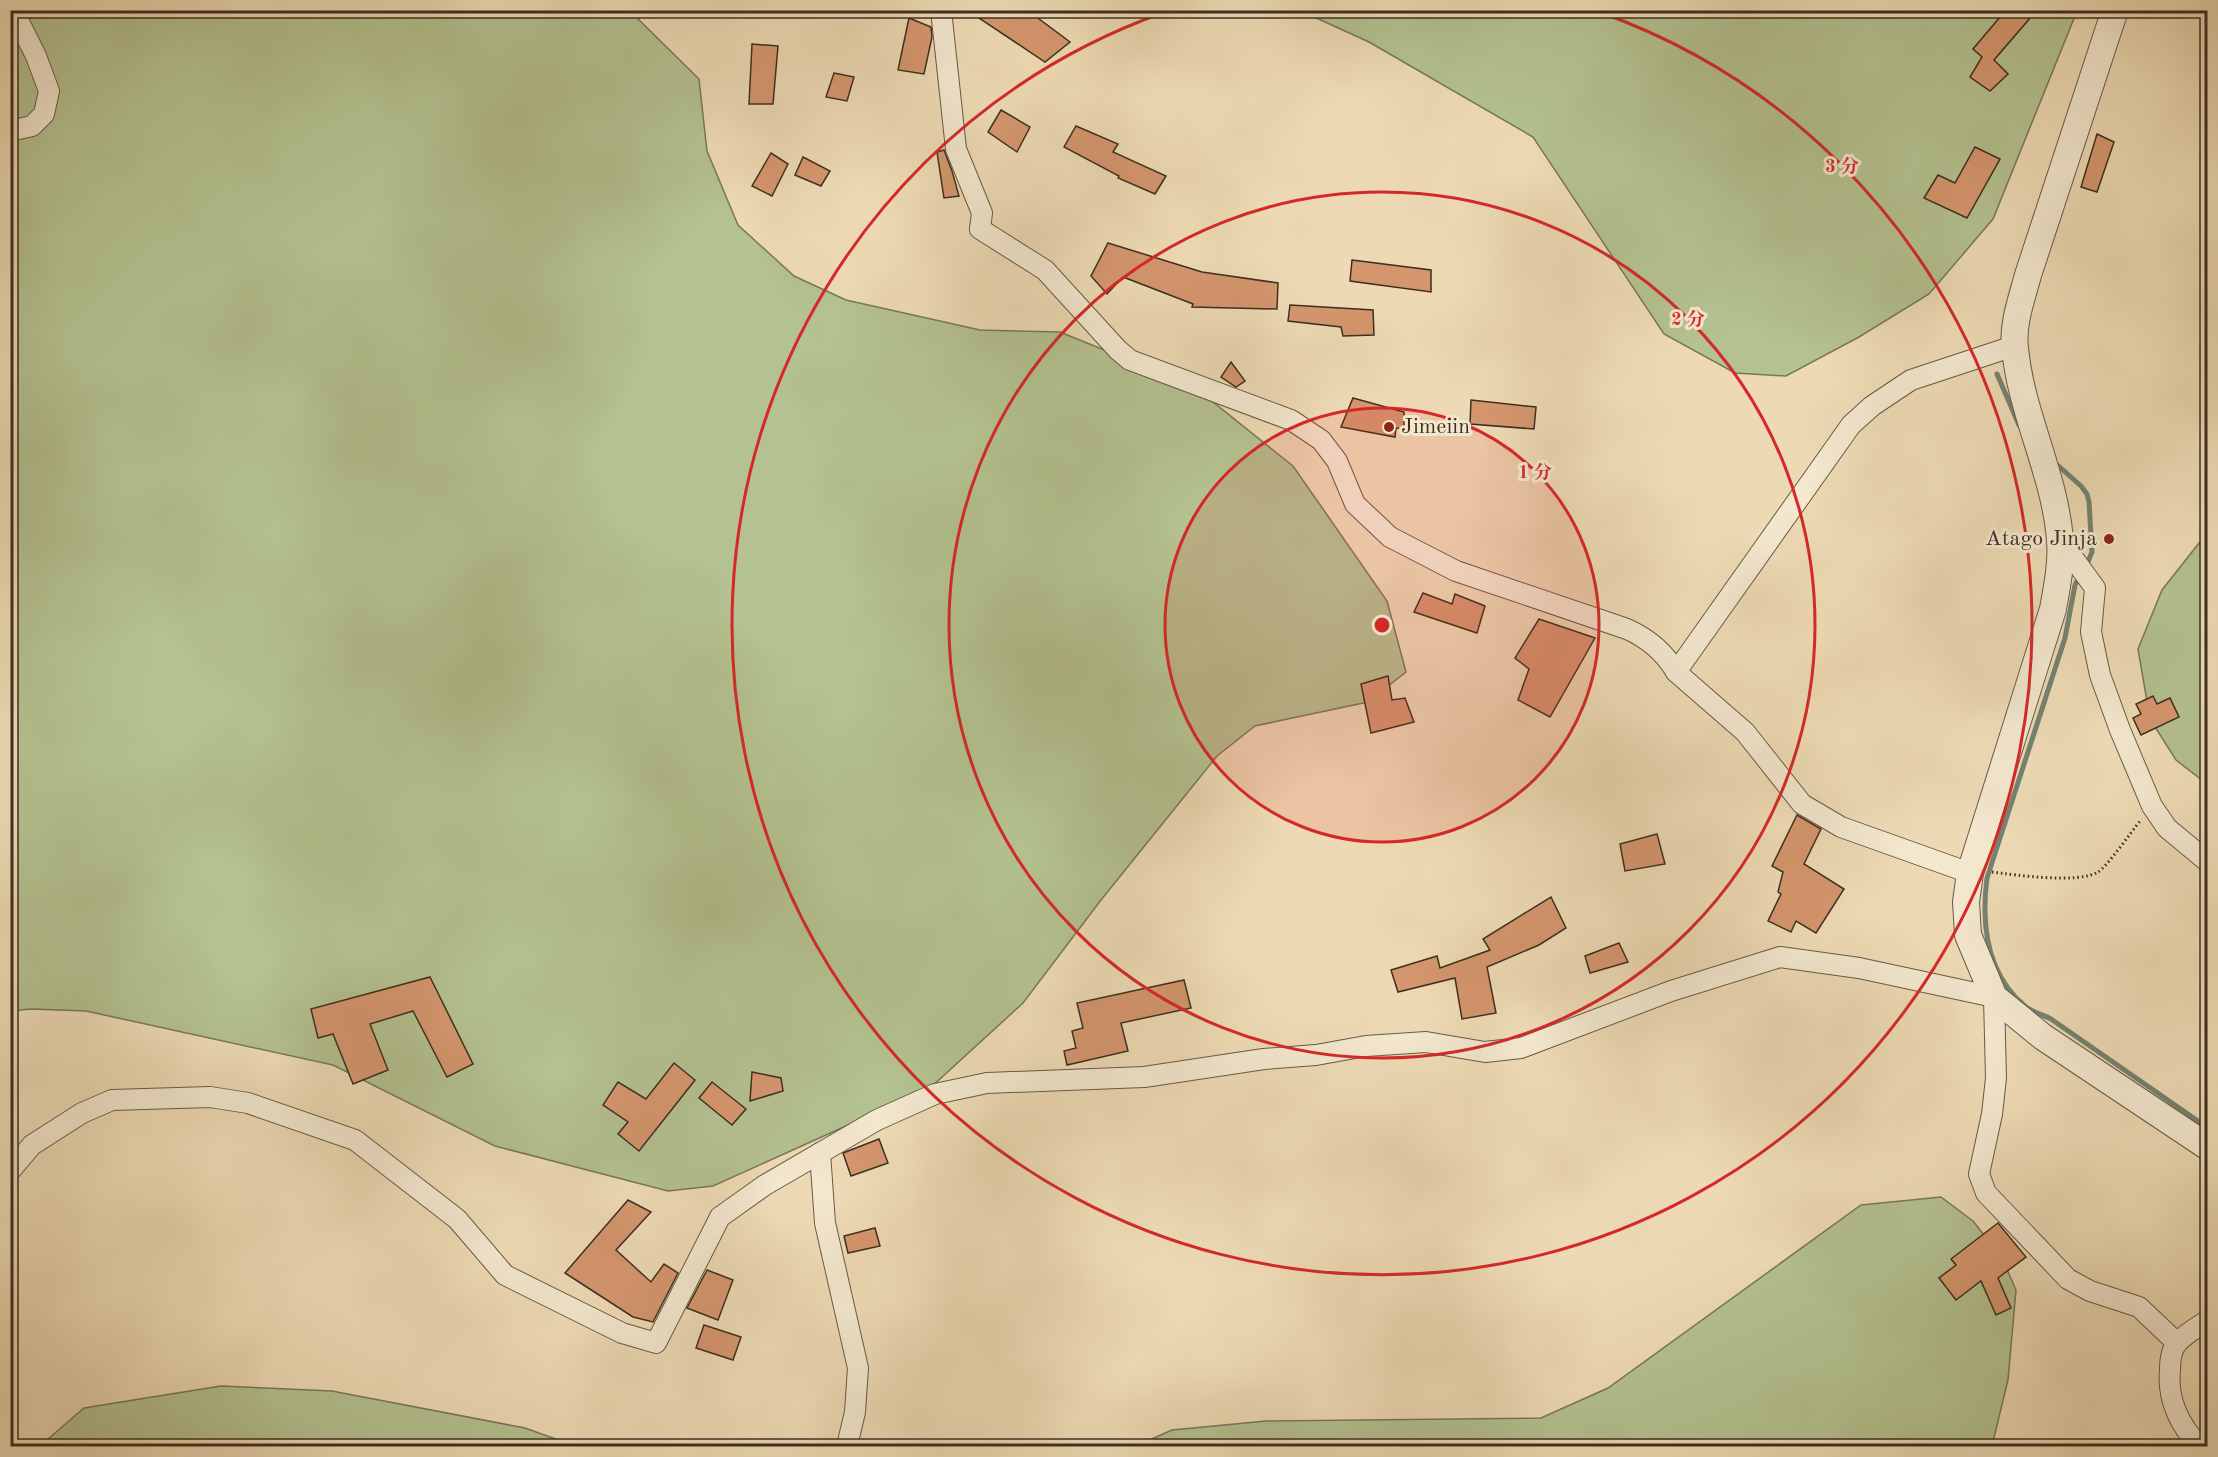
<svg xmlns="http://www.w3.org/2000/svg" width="2218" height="1457" font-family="'Old Standard TT','Noto Serif JP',serif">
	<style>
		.green { fill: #b4c190; stroke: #787858; stroke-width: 1.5 }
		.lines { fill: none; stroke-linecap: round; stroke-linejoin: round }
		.stream { stroke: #748371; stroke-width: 5 }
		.building { fill: #d5966e; stroke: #3c2f20; stroke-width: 1.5 }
		.minor-casing { stroke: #685a45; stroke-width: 22 }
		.tertiary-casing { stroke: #685a45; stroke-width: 28 }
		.path { stroke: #3c2f20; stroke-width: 3; stroke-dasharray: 1.5 3; stroke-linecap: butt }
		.minor { stroke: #f3e7ce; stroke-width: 20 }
		.tertiary { stroke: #f3e7ce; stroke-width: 26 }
		.ring { fill: none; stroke: #d62828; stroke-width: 3 }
		.poi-dot { fill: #8f2418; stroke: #f3e7ce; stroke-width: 2 }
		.labels { text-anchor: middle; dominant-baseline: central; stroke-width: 6; stroke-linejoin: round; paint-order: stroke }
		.poi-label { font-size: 22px; fill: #3c2f20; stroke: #f3e7ce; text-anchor: start }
		.centre { fill: #d62828; stroke: #f3e7ce; stroke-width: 3 }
		.ring-label { font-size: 18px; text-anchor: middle; font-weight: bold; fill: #d62828; stroke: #f3e7ce; stroke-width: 6; stroke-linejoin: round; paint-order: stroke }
	</style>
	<rect width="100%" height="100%" fill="#eddab4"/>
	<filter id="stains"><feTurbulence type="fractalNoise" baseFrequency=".00333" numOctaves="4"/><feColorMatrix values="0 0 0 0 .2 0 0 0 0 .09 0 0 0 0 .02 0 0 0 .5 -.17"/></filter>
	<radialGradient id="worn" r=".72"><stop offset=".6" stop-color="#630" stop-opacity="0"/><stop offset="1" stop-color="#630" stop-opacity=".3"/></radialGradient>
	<g class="green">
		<path d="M11 11H630L699 79 707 151 738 225 794 276 846 300 980 330 1060 332 1193 386 1293 466 1387 601 1406 672 1368 702 1255 726 1217 756 1101 900 1023 1003 930 1088 713 1186 668 1191 495 1146 333 1065 86 1011 31 1009 11 1011Z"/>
		<path d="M1301 11H2077L1993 219 1929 294 1859 337 1786 376 1735 373 1664 334 1533 137 1369 42Z"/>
		<path d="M2207 533V784L2176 760 2150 719 2138 649 2162 590Z"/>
		<path d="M1941 1197 1973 1221 2002 1258 2016 1290 2008 1380 1992 1446H1136L1172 1430 1266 1421 1541 1418 1608 1388 1861 1205Z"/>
		<path d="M221 1386 332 1391 525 1428 575 1446H40L84 1408Z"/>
	</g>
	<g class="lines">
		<g class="stream">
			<path d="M1997 374 2019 425"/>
			<path d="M2054 462 2081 486 2087 494 2089 502 2092 552 2085 569"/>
			<path d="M2080 576 2075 585 2065 638 1987 878C1981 925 1987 975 2026 1007 2033 1012 2043 1015 2051 1019L2208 1128"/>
		</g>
	</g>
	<g class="building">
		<path d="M967 10H1027L1070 42 1045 62Z"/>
		<path d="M2006 10H2037L1994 60 2008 74 1990 91 1970 77 1982 57 1973 49Z"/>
		<path d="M909 18 931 27 932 37 924 74 898 70Z"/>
		<path d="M752 44 778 46 773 104H749Z"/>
		<path d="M834 73 854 77 847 101 826 97Z"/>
		<path d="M1001 110 1030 127 1017 152 988 132Z"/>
		<path d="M1076 126 1118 144 1113 152 1166 176 1155 194 1118 178 1119 176 1064 147Z"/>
		<path d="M2097 134 2114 142 2097 192 2081 187Z"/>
		<path d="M1975 147 2000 159 1967 218 1924 198 1938 175 1955 183Z"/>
		<path d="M944 150 952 171 959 196 944 198 937 152Z"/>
		<path d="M771 153 788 164 772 196 752 186Z"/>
		<path d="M803 157 830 171 821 186 795 175Z"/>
		<path d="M1108 243 1202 272 1278 283 1277 309 1192 307 1193 304 1123 277 1107 294 1091 276Z"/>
		<path d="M1352 260 1431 270V292L1350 281Z"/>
		<path d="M1290 305 1373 310 1374 335 1343 336 1341 327 1288 321Z"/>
		<path d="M1231 362 1245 381 1236 387 1221 377Z"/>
		<path d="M1353 398 1404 412V429L1396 428 1395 437 1341 427Z"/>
		<path d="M1471 400 1536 407 1534 429 1470 424Z"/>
		<path d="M1423 593 1452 604 1455 594 1485 606 1477 633 1414 612Z"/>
		<path d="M1539 619 1595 638 1550 717 1518 700 1529 669 1515 658Z"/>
		<path d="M1388 676 1392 700 1405 698 1414 722 1371 733 1361 684Z"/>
		<path d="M2153 696 2157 704 2170 698 2179 717 2141 735 2133 718 2141 714 2136 704Z"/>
		<path d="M1797 815 1821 829 1804 864 1844 889 1816 933 1796 921 1791 932 1768 921 1781 894 1778 892 1783 872 1772 866Z"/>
		<path d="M1657 834 1665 864 1625 871 1620 844Z"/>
		<path d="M1551 897 1566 928 1539 945 1487 967 1496 1013 1462 1019 1455 978 1398 992 1391 970 1437 956 1440 968 1490 950 1483 939Z"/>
		<path d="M1619 943 1628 962 1590 973 1585 956Z"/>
		<path d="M430 977 473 1064 447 1077 413 1011 370 1024 388 1070 353 1084 333 1034 318 1038 311 1009Z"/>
		<path d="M1184 980 1191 1008 1121 1023 1128 1051 1067 1065 1064 1051 1076 1048 1072 1031 1083 1028 1077 1003Z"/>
		<path d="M674 1063 695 1080 639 1151 618 1134 628 1122 603 1105 618 1082 646 1099Z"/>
		<path d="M752 1072 781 1078 783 1091 750 1101Z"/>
		<path d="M712 1082 746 1109 732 1125 699 1098Z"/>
		<path d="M879 1139 888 1163 851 1176 843 1153Z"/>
		<path d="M628 1200 651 1212 616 1250 651 1282 664 1264 678 1273 653 1322 633 1317 565 1273Z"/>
		<path d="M1998 1223 2026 1257 1998 1278 2011 1308 1996 1315 1981 1281 1956 1300 1939 1278 1956 1265 1951 1259Z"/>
		<path d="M875 1228 880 1246 848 1253 844 1236Z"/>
		<path d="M707 1270 733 1280 718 1320 687 1308Z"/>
		<path d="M704 1325 741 1337 733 1360 696 1348Z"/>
	</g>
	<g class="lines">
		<g class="minor-casing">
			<g id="minor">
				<path d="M941 10 956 149 982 213 980 229 1045 270 1118 350 1130 360 1291 420 1321 440 1337 461 1355 504 1390 537 1456 571 1627 629C1647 638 1665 653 1676 672L1745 732 1802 804 1841 827 1970 873"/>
				<path d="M10 131 32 126 44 114 49 91 36 56 13 10"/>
				<path d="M2060 540 2095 588 2091 632 2100 675 2120 730 2152 806 2167 828 2208 862"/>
				<path d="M1676 672 1851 425 1872 406 1911 380 2014 346"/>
				<path d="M820 1153 825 1223 858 1368 855 1412 847 1446"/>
				<path d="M10 1171 32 1145 82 1113 112 1100 210 1097 248 1103 355 1140 457 1219 505 1275 622 1333 656 1343 720 1217 765 1185 877 1120 935 1094 987 1083 1144 1077 1264 1059 1316 1055 1366 1046 1426 1042 1485 1052 1521 1048 1671 991 1780 957 1859 968 1994 997 1996 1078 1992 1114 1979 1174 1986 1193 2068 1279 2090 1291 2139 1307 2177 1343"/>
				<path d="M2199 1446C2179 1424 2167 1400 2170 1370 2170 1361 2171 1350 2177 1343 2185 1334 2198 1327 2208 1320"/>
			</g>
		</g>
		<g class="tertiary-casing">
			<path id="tertiary" d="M2115 10 2028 275C2022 298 2012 324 2015 348 2021 414 2055 474 2060 540 2062 563 2057 586 2053 609L1970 873 1966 902 1968 935 1994 997 2043 1037 2208 1147"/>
		</g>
		<path class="path" d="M1992 872C2016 875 2078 884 2098 872 2106 868 2132 831 2140 821"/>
		<use href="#minor" class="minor"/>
		<use href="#tertiary" class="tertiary"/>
	</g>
	<circle cx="1382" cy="625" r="217" fill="#d62828" fill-opacity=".12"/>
	<g class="ring">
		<circle cx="1382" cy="625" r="217"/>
		<circle cx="1382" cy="625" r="433"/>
		<path d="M1599 12A650 650 0 1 1 1165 12"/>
	</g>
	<g class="poi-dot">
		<circle cx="1389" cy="427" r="6"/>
		<circle cx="2109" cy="539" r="6"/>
	</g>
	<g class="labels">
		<g class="poi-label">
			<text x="1401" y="427">Jimeiin</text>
			<text x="2097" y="539" text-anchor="end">Atago Jinja</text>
		</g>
	</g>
	<circle cx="1382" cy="625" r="9" class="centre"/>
	<g class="ring-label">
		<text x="1842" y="172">3 分</text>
		<text x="1688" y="325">2 分</text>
		<text x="1535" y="478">1 分</text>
	</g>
	<rect width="2218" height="1457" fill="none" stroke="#eddab4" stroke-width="36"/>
	<rect x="12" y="12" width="2194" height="1433" fill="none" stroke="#3c2f20" stroke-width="3"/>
	<rect x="18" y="18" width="2182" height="1421" fill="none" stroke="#3c2f20" stroke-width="1.5"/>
	<rect width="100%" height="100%" filter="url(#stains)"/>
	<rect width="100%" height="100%" fill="url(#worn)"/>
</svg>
